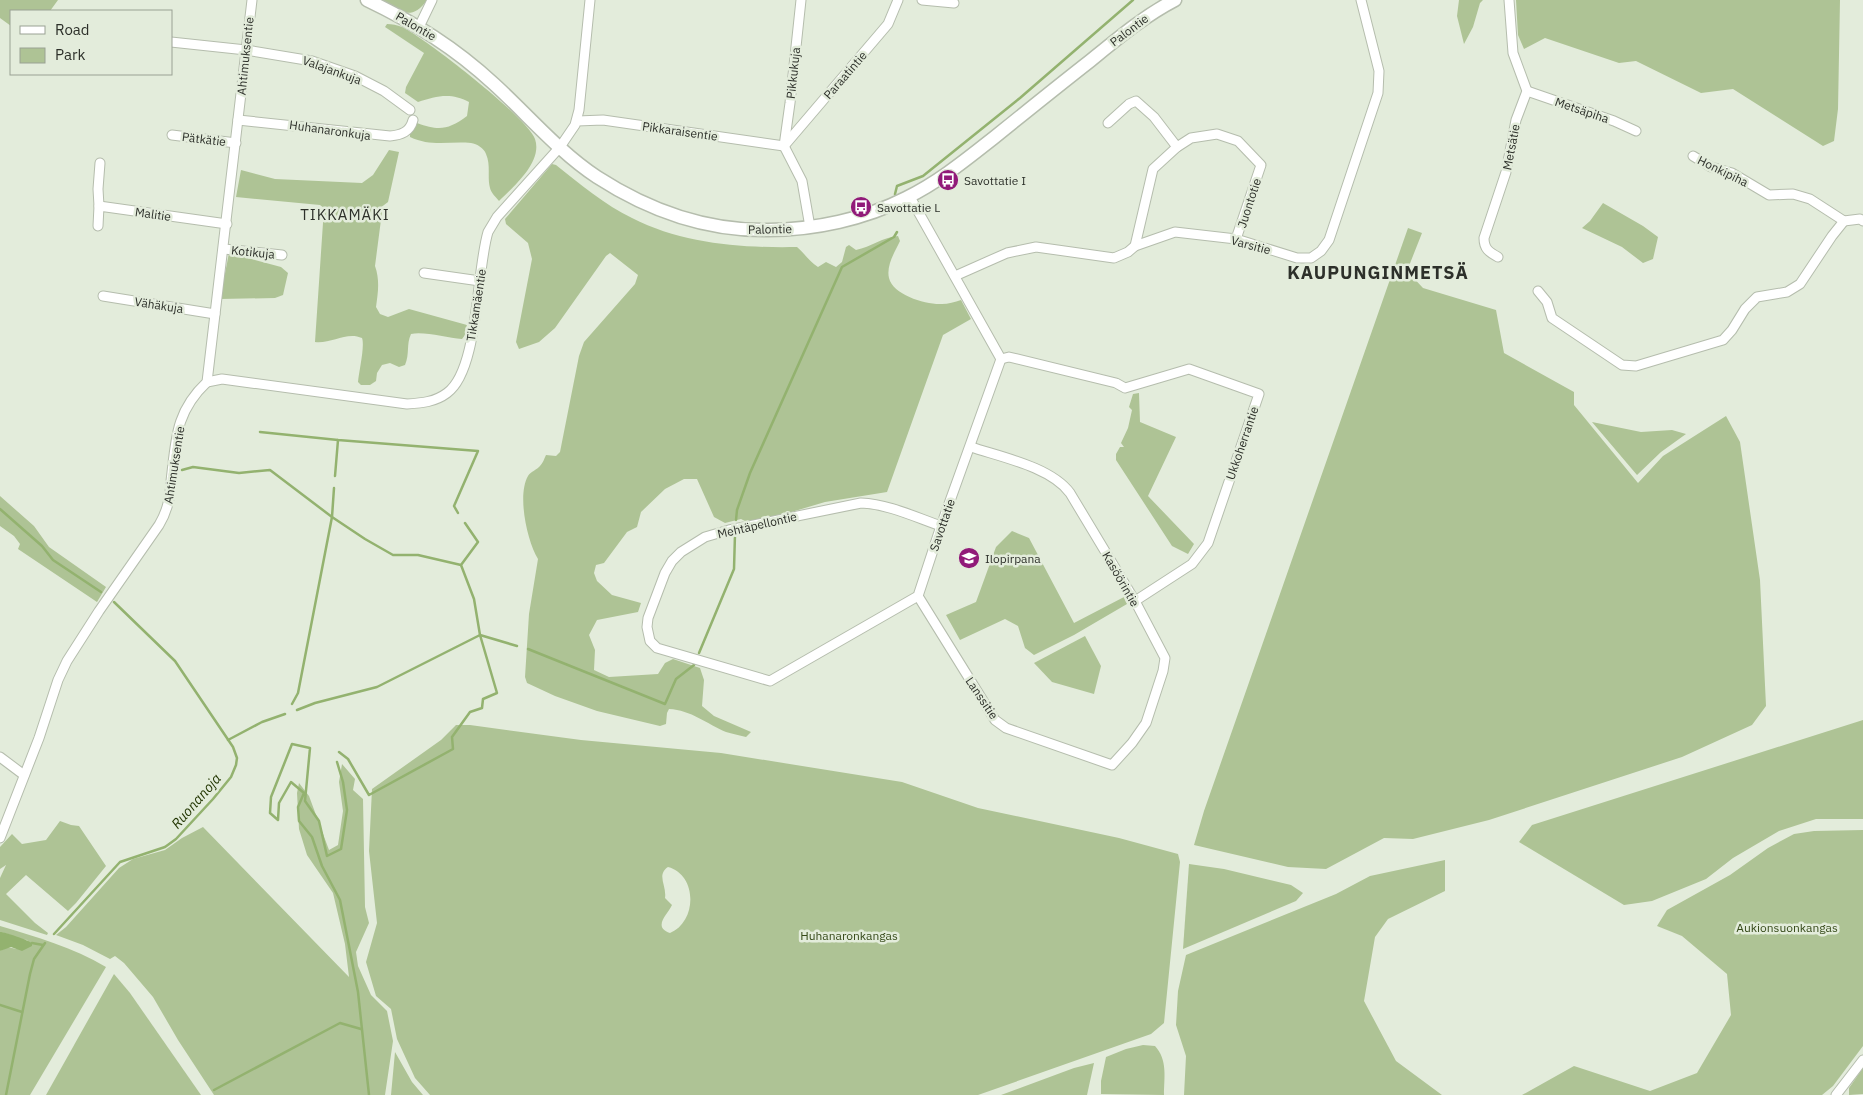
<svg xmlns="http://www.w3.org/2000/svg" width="1863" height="1095" font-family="'IBM Plex Sans',sans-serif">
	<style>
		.green { fill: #aec395; fill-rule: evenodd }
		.water { fill: #93b26f }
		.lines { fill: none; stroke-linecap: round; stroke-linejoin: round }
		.stream { stroke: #93b26f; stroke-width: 2.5 }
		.street-casing { stroke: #b5bdad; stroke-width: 11 }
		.secondary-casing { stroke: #b5bdad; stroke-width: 15 }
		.street { stroke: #fff; stroke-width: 9 }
		.secondary { stroke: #fff; stroke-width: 12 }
		.labels { text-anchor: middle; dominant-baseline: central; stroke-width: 5; stroke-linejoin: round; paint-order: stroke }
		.street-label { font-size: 12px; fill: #2d302a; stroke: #e3ecdb }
		.poi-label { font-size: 12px; fill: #2d302a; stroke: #e3ecdb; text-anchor: start }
		.park-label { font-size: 12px; fill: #354919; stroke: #e3ecdb }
		.water-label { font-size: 14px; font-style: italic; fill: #253805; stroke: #e3ecdb }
		.quarter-label { font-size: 15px; letter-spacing: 1px; fill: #2d302a; stroke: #e3ecdb }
		.district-label { font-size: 18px; font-weight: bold; letter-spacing: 1px; fill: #2d302a; stroke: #e3ecdb }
	</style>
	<rect width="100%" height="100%" fill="#e3ecdb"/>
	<g class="green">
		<path d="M0 0H58L50 11H11V26L0 18Z"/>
		<path d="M378 0H427C411 23 398 10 378 0Z"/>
		<path d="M1459 0H1483L1480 3 1473 27 1464 44 1457 16Z"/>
		<path d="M1516 0H1840L1838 109 1834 141 1823 146 1733 89 1701 93 1636 61 1619 63 1545 38 1524 49 1518 35Z"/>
		<path d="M387 24C392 24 397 25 402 27 425 38 527 117 535 139 543 162 513 187 499 201 496 197 491 193 490 188 487 177 491 165 486 154 484 148 477 144 471 143 449 141 431 147 410 137V132L417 123C439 131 448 130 467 116L469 102C451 92 436 96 418 102L405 93 406 87 424 53 385 27Z"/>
		<path d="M389 150 399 152 388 202 380 208 382 212 375 266C380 280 378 293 376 307L380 314 388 317 409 309 467 325 465 335 462 339C447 338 424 331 411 334 406 345 410 353 405 365L399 367 390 363 382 365 377 373 376 381 370 385H361L358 382C359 371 365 346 362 338 347 331 331 344 315 342L324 208 320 205 236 197 241 170 275 179 362 183 373 175Z"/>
		<path d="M552 164 556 165C580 184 605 205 632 218 683 244 741 248 797 247 805 254 809 261 818 267L826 262 836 267 842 262 846 247 849 245 856 250C871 247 883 237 898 236L900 241C895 252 886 265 889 278 893 295 926 305 942 304 948 304 955 302 961 300L971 319 943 335 887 492 825 502 768 519 747 522 741 519 725 523 714 517 697 479H684L665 489 641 512 637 527 627 532 604 563 596 565 594 573 597 581 612 595 641 603 638 612 597 620 589 635 595 650 594 670 609 677 658 674 665 663 673 659 700 668 704 680 702 706 714 716 751 732 746 737C739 735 732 734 726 732 707 724 691 710 669 709L667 713 666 724 660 726 597 711 555 696 527 683 525 677 529 614 538 559C527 541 517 495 528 476 531 471 537 470 540 466 543 463 544 459 546 455L556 456 560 452 579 356 584 342 635 284 638 275 610 253 606 256 555 328 539 342 519 349 516 342 532 259 528 243 506 224 505 219Z"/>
		<path d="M1603 203 1643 226 1658 237 1653 259 1643 263 1622 247 1582 228 1590 221Z"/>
		<path d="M1408 228 1422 233 1407 271 1423 288 1496 310 1504 353 1574 392V405L1638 483 1663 456 1726 416 1740 442 1760 580 1766 706 1752 725 1682 757 1489 820 1413 839 1384 838 1326 869 1288 867 1194 845 1204 811Z"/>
		<path d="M229 253 281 267 288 273 283 295 275 298 220 299Z"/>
		<path d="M1139 393 1140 422 1176 437 1148 496 1194 544 1188 554 1172 546 1116 460V454L1120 447H1124L1121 443 1128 428 1132 410 1129 407 1133 394Z"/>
		<path d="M1592 422 1641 432 1672 430 1686 434 1661 452 1637 475Z"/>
		<path d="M0 496 34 526 49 547 106 587 97 602 18 549 20 544 14 536 0 526Z"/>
		<path d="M1012 531 1029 538 1074 623 1124 597 1127 604 1074 635 1034 655 1025 648 1018 626 1005 619 960 640 946 615 976 602 996 547Z"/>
		<path d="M1085 636 1101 666 1094 694 1052 682 1034 663Z"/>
		<path d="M1863 720V819H1816L1779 831 1733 858 1706 879 1652 901 1624 905 1519 842 1532 825Z"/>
		<path d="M456 725H470L581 740 721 753 902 782 978 808 1119 838 1178 854 1180 862 1164 1023 1151 1034 978 1095H430L415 1078 397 1039 391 1009 376 996 366 962 377 923 369 851 372 789 441 740ZM668 867C698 875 697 922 670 933 652 927 668 914 672 905L665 898C667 886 656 875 668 867Z"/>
		<path d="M342 764 355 779 353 790 363 799 365 907 369 923 356 952 358 966 371 995 387 1011 393 1041 385 1095H214L178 1040 153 997 124 963 115 956 110 959 83 945 56 935 66 927 119 868 133 859 165 850 182 838 203 827 349 977 345 944 333 893 307 855 299 829 297 793 299 783 309 796 329 850 338 845 343 811 339 782Z"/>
		<path d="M60 821 71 825 79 826 106 866 76 903 68 911 26 875 6 894 35 923 48 933 47 935 0 920V878L6 865 0 869V847L12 834 22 844 46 840Z"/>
		<path d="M1863 830V1046L1833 1086 1822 1095H1522L1574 1066 1650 1091 1697 1073 1731 1015 1727 974 1682 936 1657 926 1667 910 1730 875 1768 848 1794 834 1814 831Z"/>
		<path d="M1445 860V891L1388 919 1375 937 1364 1001 1396 1061 1442 1095H1184L1186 1056 1176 1025 1178 991 1186 955 1336 894 1370 876Z"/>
		<path d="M1189 864 1224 869 1291 885 1303 893 1296 901 1183 949Z"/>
		<path d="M0 926C36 937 73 947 106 967L30 1095H0V951L7 947 17 949 28 940C18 940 10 933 0 932Z"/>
		<path d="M114 974 130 993 201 1095H46Z"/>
		<path d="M1143 1045 1155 1046C1168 1060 1164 1078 1164 1095L1101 1094V1081L1106 1057 1126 1049Z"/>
		<path d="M395 1052 412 1082 423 1095H391Z"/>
		<path d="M1094 1063 1087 1095H1001L1074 1068Z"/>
		<path d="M1863 1068V1094L1849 1095V1088Z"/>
	</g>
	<path class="water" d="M0 932C6 932 27 940 32 943V946L22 951 11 947 0 951Z"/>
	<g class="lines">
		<g class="stream">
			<path d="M895 194 897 186 923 176 1020 98 1133 0"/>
			<path d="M260 432 338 440 478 451 454 506 458 513"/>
			<path d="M182 470 193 467 239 473 270 470 332 517 365 539 393 555H418L461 565"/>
			<path d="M335 476 338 440"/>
			<path d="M0 509 42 546 53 560 101 592"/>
			<path d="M736 520 737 510 750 473 842 267 894 237 897 232"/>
			<path d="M528 649 665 704 676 679 694 665"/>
			<path d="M699 653 734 569 735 534"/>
			<path d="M292 704 298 693 332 517 334 488"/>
			<path d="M297 710 315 703 377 687 480 635 517 646"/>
			<path d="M228 740 262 722 285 714"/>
			<path d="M339 752 348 759 369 795 453 749 452 737 470 712 482 708 483 699 497 693 480 635 474 599 461 565 478 542 465 523"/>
			<path d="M337 762 343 782 347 810 341 849 327 856 319 821 305 801 310 748 292 744 271 797 270 813 278 820 279 803 291 782 304 793 298 807 299 821 312 837 322 866 340 900 358 992 369 1095"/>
			<path d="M54 934 120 862 165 847 176 839 213 799 231 777 236 765 237 758 233 747 175 661 114 602"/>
			<path d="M32 943 43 945"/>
			<path d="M0 1005 22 1012"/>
			<path d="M214 1090 340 1023 361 1029"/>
			<path d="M6 1095 30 974 34 959 45 943"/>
		</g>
		<g class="street-casing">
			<g id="street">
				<path d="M922 0 954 3"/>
				<path d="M419 27 432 0"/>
				<path d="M171 42 246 50 312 61 355 76 384 91 410 110"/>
				<path d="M1527 91 1614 121 1636 131"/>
				<path d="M238 120 390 136C401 135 410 132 413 120"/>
				<path d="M577 121 603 120 784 146"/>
				<path d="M1108 123 1129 104 1136 101 1154 117 1177 147"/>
				<path d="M172 135 236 143"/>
				<path d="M784 146 888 24 898 0"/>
				<path d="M784 146 790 103 801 0"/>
				<path d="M784 146 802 181 810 227"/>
				<path d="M1693 156 1711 167 1732 173 1769 195 1793 194 1810 199 1844 221 1860 219 1863 221"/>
				<path d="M910 197 1001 359 941 526 918 596 770 681 657 648 650 641 647 627 648 618 665 573 672 561 681 552 705 537 729 530 861 503C888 504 915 517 941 526"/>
				<path d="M99 206 98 189 100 163"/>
				<path d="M98 226 99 206 227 224"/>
				<path d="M1135 246 1153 169 1177 147 1191 138 1217 134 1238 141 1261 165 1236 239"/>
				<path d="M224 249 282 255"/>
				<path d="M1498 257C1489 252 1484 249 1484 238L1506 172 1516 120 1527 91 1513 53 1509 0"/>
				<path d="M424 273 480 281"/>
				<path d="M955 276 1007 253 1036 247 1114 258 1128 252 1135 246 1175 232 1236 239 1297 258H1311L1321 251 1329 240 1378 93 1379 71 1361 0"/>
				<path d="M1538 291 1547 302 1552 318 1622 365 1636 366 1723 340 1732 330 1745 309 1757 297 1787 292 1800 284 1832 236 1844 221"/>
				<path d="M103 296 215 314"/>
				<path d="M1001 359 1009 357 1116 383 1125 388 1189 369 1259 394 1208 543 1192 564 1135 601"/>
				<path d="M207 382 222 379 407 404C422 403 435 402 447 393 479 370 476 271 488 232L497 217 560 147 575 125 579 110 590 0"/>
				<path d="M918 596 995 720 1006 728 1112 765 1132 743 1146 723 1163 671 1165 658 1135 601 1070 493C1051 467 1001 457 971 447"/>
				<path d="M0 757 24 775"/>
				<path d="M0 838 39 738 58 680 67 661 99 611 159 525C168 510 170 497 171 481 176 440 175 412 207 382L252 0"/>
				<path d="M1836 1095 1863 1060"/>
			</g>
		</g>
		<g class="secondary-casing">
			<path id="secondary" d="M367 0C415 23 455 48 494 84 528 115 559 152 597 177 648 210 706 231 768 230 814 230 865 219 906 198 939 182 968 158 996 136 1027 111 1058 86 1090 61 1117 39 1144 16 1175 0"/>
		</g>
		<use href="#street" class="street"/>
		<use href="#secondary" class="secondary"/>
	</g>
	<defs>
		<g id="bus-disc" transform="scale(1.125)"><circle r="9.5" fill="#911a79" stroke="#e3ecdb"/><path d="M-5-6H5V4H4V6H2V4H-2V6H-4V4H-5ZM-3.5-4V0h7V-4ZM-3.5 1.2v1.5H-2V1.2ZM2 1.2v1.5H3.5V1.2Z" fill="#fff"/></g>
		<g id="school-disc" transform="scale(1.125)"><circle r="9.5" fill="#911a79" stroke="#e3ecdb"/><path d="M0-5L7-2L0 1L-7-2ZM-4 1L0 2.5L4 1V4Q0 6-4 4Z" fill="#fff"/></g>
	</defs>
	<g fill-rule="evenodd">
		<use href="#bus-disc" x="948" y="180"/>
		<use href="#bus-disc" x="861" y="207"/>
		<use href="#school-disc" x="969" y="558"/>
	</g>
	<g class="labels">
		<g class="street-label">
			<text transform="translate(416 26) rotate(30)">Palontie</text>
			<text transform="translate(1129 30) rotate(-37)">Palontie</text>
			<text transform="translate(245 56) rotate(-84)">Ahtimuksentie</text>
			<text transform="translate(332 70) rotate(20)">Valajankuja</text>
			<text transform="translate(793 73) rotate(-84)">Pikkukuja</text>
			<text transform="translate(845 75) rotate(-49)">Paraatintie</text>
			<text transform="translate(1582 110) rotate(19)">Metsäpiha</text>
			<text transform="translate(330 130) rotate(8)">Huhanaronkuja</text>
			<text transform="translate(680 131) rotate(8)">Pikkaraisentie</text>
			<text transform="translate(204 139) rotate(7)">Pätkätie</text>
			<text transform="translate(1511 147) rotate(-79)">Metsätie</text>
			<text transform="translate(1723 171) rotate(26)">Honkipiha</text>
			<text transform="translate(1249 203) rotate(-72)">Juontotie</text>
			<text transform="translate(153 214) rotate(8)">Malitie</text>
			<text transform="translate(770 229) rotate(-1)">Palontie</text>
			<text transform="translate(1251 245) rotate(15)">Varsitie</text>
			<text transform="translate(253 252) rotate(6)">Kotikuja</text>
			<text transform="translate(159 305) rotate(9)">Vähäkuja</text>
			<text transform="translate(476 305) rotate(-81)">Tikkamäentie</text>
			<text transform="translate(1242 443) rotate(-71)">Ukkoherrantie</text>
			<text transform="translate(174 465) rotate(-81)">Ahtimuksentie</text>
			<text transform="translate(757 525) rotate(-13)">Mehtäpellontie</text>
			<text transform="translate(942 525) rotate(-71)">Savottatie</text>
			<text transform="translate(1121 579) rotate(60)">Kasöörintie</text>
			<text transform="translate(982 698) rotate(56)">Lanssitie</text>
		</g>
		<g class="poi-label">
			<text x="964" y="180">Savottatie I</text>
			<text x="877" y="207">Savottatie L</text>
			<text x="985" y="558">Ilopirpana</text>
		</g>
		<g class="park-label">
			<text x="1787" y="927">Aukionsuonkangas</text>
			<text x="849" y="935">Huhanaronkangas</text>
		</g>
		<g class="water-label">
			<text transform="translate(196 801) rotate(-49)">Ruonanoja</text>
		</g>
		<g class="quarter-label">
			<text x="345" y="214">TIKKAMÄKI</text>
		</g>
		<g class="district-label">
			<text x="1378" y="272">KAUPUNGINMETSÄ</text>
		</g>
	</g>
	<rect x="10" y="10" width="162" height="65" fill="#e3ecdb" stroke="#9aa194"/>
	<rect x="20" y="26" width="25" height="8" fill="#ffffff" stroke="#9aa194"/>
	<text x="55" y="35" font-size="15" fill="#2d302a">Road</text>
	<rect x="20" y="48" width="25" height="15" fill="#aec395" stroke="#9aa194"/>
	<text x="55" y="60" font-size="15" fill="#2d302a">Park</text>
</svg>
